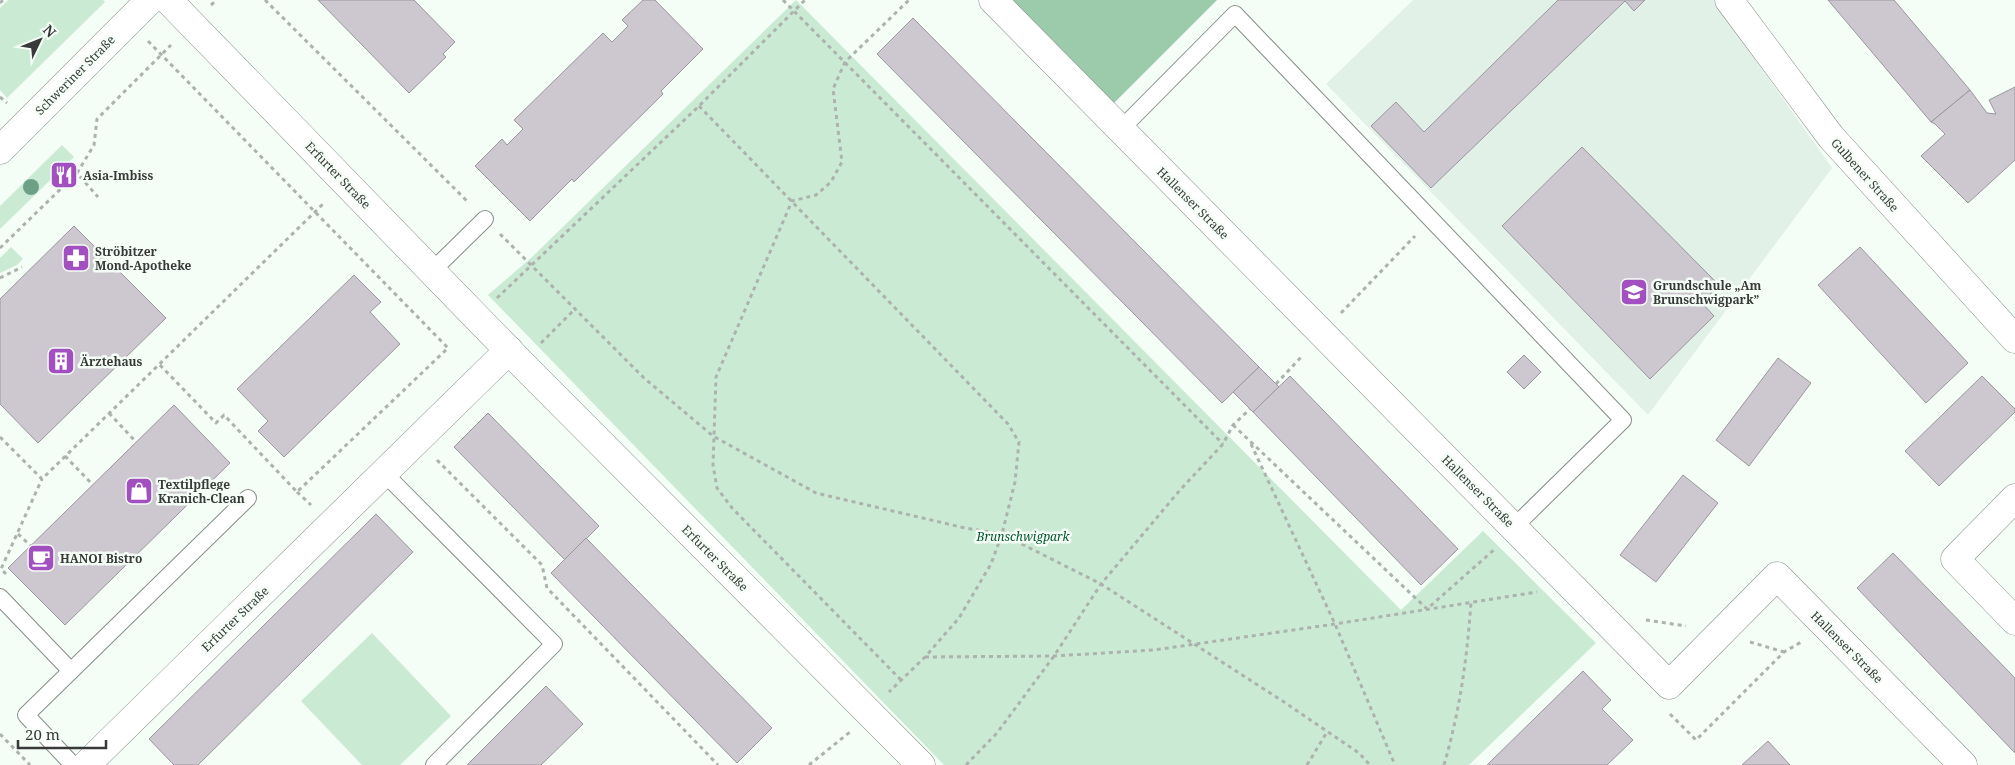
<svg xmlns="http://www.w3.org/2000/svg" width="2015" height="765" font-family="'Noto Serif',serif">
	<style>
		.built { fill: #e2f1e7 }
		.green { fill: #cbead4 }
		.forest { fill: #9ccbab }
		.building { fill: #cdc8cf; stroke: #9a969d }
		.lines { fill: none; stroke-linecap: round; stroke-linejoin: round }
		.lane-casing { stroke: #868d88; stroke-width: 18 }
		.street-casing { stroke: #868d88; stroke-width: 29 }
		.path { stroke: #acb2ad; stroke-width: 3; stroke-dasharray: 4 4; stroke-linecap: butt }
		.lane { stroke: #fff; stroke-width: 16 }
		.street { stroke: #fff; stroke-width: 28 }
		.tree { fill: #6ea088 }
		.labels { text-anchor: middle; dominant-baseline: central; stroke-width: 5; stroke-linejoin: round; paint-order: stroke }
		.street-label { font-size: 12px; fill: #373a38; stroke: #f5fdf7 }
		.poi-label { font-size: 12px; font-weight: bold; fill: #373a38; stroke: #f5fdf7; text-anchor: start }
		.park-label { font-size: 12px; font-style: italic; fill: #00542d; stroke: #f5fdf7 }
	</style>
	<rect width="100%" height="100%" fill="#f5fdf7"/>
	<path class="built" d="M1413 0H1713L1832 168 1648 415 1326 84Z"/>
	<g class="green">
		<path d="M8 0H103L105 2 7 98 0 90V8Z"/>
		<path d="M796 0 1401 610 1483 531 1596 643 1469 765H944L488 295 532 257Z"/>
		<path d="M62 145 74 157 0 229V206Z"/>
		<path d="M11 247 23 259 17 265 0 273V258Z"/>
		<path d="M372 633 451 716 400 765H362L301 701Z"/>
	</g>
	<path class="forest" d="M1007 0H1217L1114 103Z"/>
	<g class="building">
		<path d="M318 0H414L455 42 443 54 446 57 409 93Z"/>
		<path d="M643 0H655L703 49 661 91 663 94 574 182 572 179 530 221 475 166 502 139 507 145 523 129 514 120 603 33 612 42 628 26 622 20Z"/>
		<path d="M1558 0H1645L1634 11 1625 1 1431 188 1371 126 1396 102 1424 132Z"/>
		<path d="M1828 0H1894L1970 90 1931 122Z"/>
		<path d="M913 18 1259 367 1222 403 877 54Z"/>
		<path d="M2015 87V160L1968 203 1921 156 1945 134 1935 124 1931 122 1970 90 1987 113 1996 114 1989 100Z"/>
		<path d="M1582 147 1719 285 1702 303 1714 316 1650 379 1502 226Z"/>
		<path d="M74 226 166 318 38 443 0 404V299Z"/>
		<path d="M1860 247 1968 363 1926 403 1818 285Z"/>
		<path d="M354 275 381 302 370 312 400 344 284 457 258 431 268 421 237 389Z"/>
		<path d="M1524 355 1541 372 1524 389 1507 372Z"/>
		<path d="M1778 358 1811 383 1749 466 1716 440Z"/>
		<path d="M1259 367 1279 387 1253 412 1233 392Z"/>
		<path d="M1290 376 1458 549 1421 585 1253 412Z"/>
		<path d="M1982 376 2015 409V412L1939 486 1905 451Z"/>
		<path d="M174 405 230 463 65 625 8 568Z"/>
		<path d="M488 413 599 526 565 560 454 447Z"/>
		<path d="M1683 475 1718 503 1656 582 1620 555Z"/>
		<path d="M376 514 413 552 198 765H174L149 739Z"/>
		<path d="M586 538 772 728 737 763 551 573Z"/>
		<path d="M1893 553 2015 678V753L1857 588Z"/>
		<path d="M1583 671 1611 700 1602 709 1633 740 1607 765H1487Z"/>
		<path d="M546 686 583 724 541 765H467Z"/>
		<path d="M1768 741 1790 765H1742Z"/>
	</g>
	<g class="lines">
		<g class="lane-casing">
			<g id="lane">
				<path d="M1121 129 1235 14 1623 420 1514 527"/>
				<path d="M432 271 485 219"/>
				<path d="M384 473 554 644 434 765"/>
				<path d="M0 597 71 671"/>
				<path d="M73 765 26 715 248 498"/>
			</g>
		</g>
		<g class="street-casing">
			<g id="street">
				<path d="M168 0 521 363 921 765"/>
				<path d="M993 0 1669 685 1777 576 1963 765"/>
				<path d="M1729 0 1831 137 2015 339"/>
				<path d="M0 150 150 0"/>
				<path d="M2015 498 1955 559 2015 621"/>
				<path d="M86 765 509 350"/>
			</g>
		</g>
		<g class="path">
			<path d="M265 0 469 203"/>
			<path d="M783 0 1223 444"/>
			<path d="M0 3 3 0"/>
			<path d="M211 5 217 0"/>
			<path d="M148 41 448 348 297 492 224 415 216 423 159 364"/>
			<path d="M0 97 7 103"/>
			<path d="M699 106 1008 424 1019 442 1015 482 1002 534 991 564 959 618 925 657 889 692"/>
			<path d="M77 173 94 145 97 119 171 45"/>
			<path d="M500 234 644 378 713 436 816 493 965 528 1002 534 1101 584 1284 702 1359 753 1370 765"/>
			<path d="M0 248 77 173 98 197"/>
			<path d="M0 278 22 267"/>
			<path d="M497 298 699 106 805 0"/>
			<path d="M1341 313 1415 236"/>
			<path d="M541 343 574 310"/>
			<path d="M1276 384 1303 355"/>
			<path d="M109 413 136 442"/>
			<path d="M1233 425 1427 609 1496 548"/>
			<path d="M0 437 42 479 324 203"/>
			<path d="M1251 444 1335 624 1395 765"/>
			<path d="M65 456 93 485"/>
			<path d="M437 460 542 565 547 588 718 765"/>
			<path d="M297 492 311 505"/>
			<path d="M18 534 31 546"/>
			<path d="M6 574 1 569 42 479"/>
			<path d="M1646 620 1686 626"/>
			<path d="M1750 642 1784 652"/>
			<path d="M925 657 1054 656 1154 650 1335 624 1537 592"/>
			<path d="M901 680 732 508 717 488 713 465 716 377 792 201 816 195 831 182 842 162 833 89 845 62 909 0"/>
			<path d="M1670 714 1696 740 1784 652 1803 641"/>
			<path d="M0 734 30 765"/>
			<path d="M809 765 850 732"/>
			<path d="M966 765 997 733 1054 656 1101 584 1180 490 1223 444 1233 425 1250 409"/>
			<path d="M1307 765 1327 732"/>
			<path d="M1444 765C1460 710 1467 659 1471 602"/>
		</g>
		<use href="#lane" class="lane"/>
		<use href="#street" class="street"/>
	</g>
	<circle class="tree" cx="31" cy="187" r="8"/>
	<defs>
		<g id="restaurant-square" transform="scale(1.4375)"><rect x="-9" y="-9" width="18" height="18" rx="4" fill="#a250c0" stroke="#f5fdf7"/><path d="M-5-6h1v4h1v-4h1v4h1v-4h1v5L-1.5 .5V6h-2V.5L-5-1ZM5-6V6H3V1.5H1.5Q1.5-4 5-6Z" fill="#fff"/></g>
		<g id="pharmacy-square" transform="scale(1.4375)"><rect x="-9" y="-9" width="18" height="18" rx="4" fill="#a250c0" stroke="#f5fdf7"/><path d="M-2-6h4v4h4v4h-4v4h-4v-4h-4v-4h4Z" fill="#fff"/></g>
		<g id="school-square" transform="scale(1.4375)"><rect x="-9" y="-9" width="18" height="18" rx="4" fill="#a250c0" stroke="#f5fdf7"/><path d="M0-5L7-2L0 1L-7-2ZM-4 1L0 2.5L4 1V4Q0 6-4 4Z" fill="#fff"/></g>
		<g id="building-square" transform="scale(1.4375)"><rect x="-9" y="-9" width="18" height="18" rx="4" fill="#a250c0" stroke="#f5fdf7"/><path d="M-4-6H4V6H1V3H-1V6H-4ZM-2.5-4.3h1.7v1.8h-1.7ZM.8-4.3h1.7v1.8H.8ZM-2.5-1h1.7V.8h-1.7ZM.8-1h1.7V.8H.8Z" fill="#fff"/></g>
		<g id="shop-square" transform="scale(1.4375)"><rect x="-9" y="-9" width="18" height="18" rx="4" fill="#a250c0" stroke="#f5fdf7"/><path d="M-5-2.5h2.3a2.7 3.5 0 0 1 5.4 0H5L5.5 6h-11ZM-1.5-2.5h3a1.5 2.3 0 0 0-3 0Z" fill="#fff"/></g>
		<g id="cafe-square" transform="scale(1.4375)"><rect x="-9" y="-9" width="18" height="18" rx="4" fill="#a250c0" stroke="#f5fdf7"/><path d="M-5.5-4.5H6V0H3Q3 3.5 0 3.5H-2.5Q-5.5 3.5-5.5 0ZM3-3.2v2h1.7v-2ZM-6 4.5H4V6H-6Z" fill="#fff"/></g>
	</defs>
	<g fill-rule="evenodd">
		<use href="#restaurant-square" x="64" y="175"/>
		<use href="#pharmacy-square" x="76" y="258"/>
		<use href="#school-square" x="1634" y="292"/>
		<use href="#building-square" x="61" y="361"/>
		<use href="#shop-square" x="139" y="491"/>
		<use href="#cafe-square" x="41" y="558"/>
	</g>
	<g class="labels">
		<g class="street-label">
			<text transform="translate(75 75) rotate(-45)">Schweriner Straße</text>
			<text transform="translate(338 175) rotate(46)">Erfurter Straße</text>
			<text transform="translate(1865 175) rotate(48)">Gulbener Straße</text>
			<text transform="translate(1193 203) rotate(45)">Hallenser Straße</text>
			<text transform="translate(1478 491) rotate(45)">Hallenser Straße</text>
			<text transform="translate(715 558) rotate(45)">Erfurter Straße</text>
			<text transform="translate(235 619) rotate(-44)">Erfurter Straße</text>
			<text transform="translate(1847 647) rotate(45)">Hallenser Straße</text>
		</g>
		<g class="poi-label">
			<text x="83" y="175">Asia-Imbiss</text>
			<text x="95" y="251">Ströbitzer<tspan x="95" dy="14">Mond-Apotheke</tspan></text>
			<text x="1653" y="285">Grundschule „Am<tspan x="1653" dy="14">Brunschwigpark”</tspan></text>
			<text x="80" y="361">Ärztehaus</text>
			<text x="158" y="484">Textilpflege<tspan x="158" dy="14">Kranich-Clean</tspan></text>
			<text x="60" y="558">HANOI Bistro</text>
		</g>
		<g class="park-label">
			<text x="1023" y="536">Brunschwigpark</text>
		</g>
	</g>
	<g transform="translate(40 40) rotate(47)" stroke="#f5fdf7" stroke-width="4" paint-order="stroke">
	<path d="M0-4L9 19L0 12L-9 19Z" fill="#373a38"/>
	<text y="-8" font-size="14" font-weight="bold" text-anchor="middle" fill="#373a38">N</text>
	</g>
	<path d="M18 740v8h88v-8" fill="none" stroke="#373a38" stroke-width="2.5"/>
	<text x="25" y="740" font-size="15" fill="#373a38" stroke="#f5fdf7" stroke-width="4" paint-order="stroke">20 m</text>
</svg>
